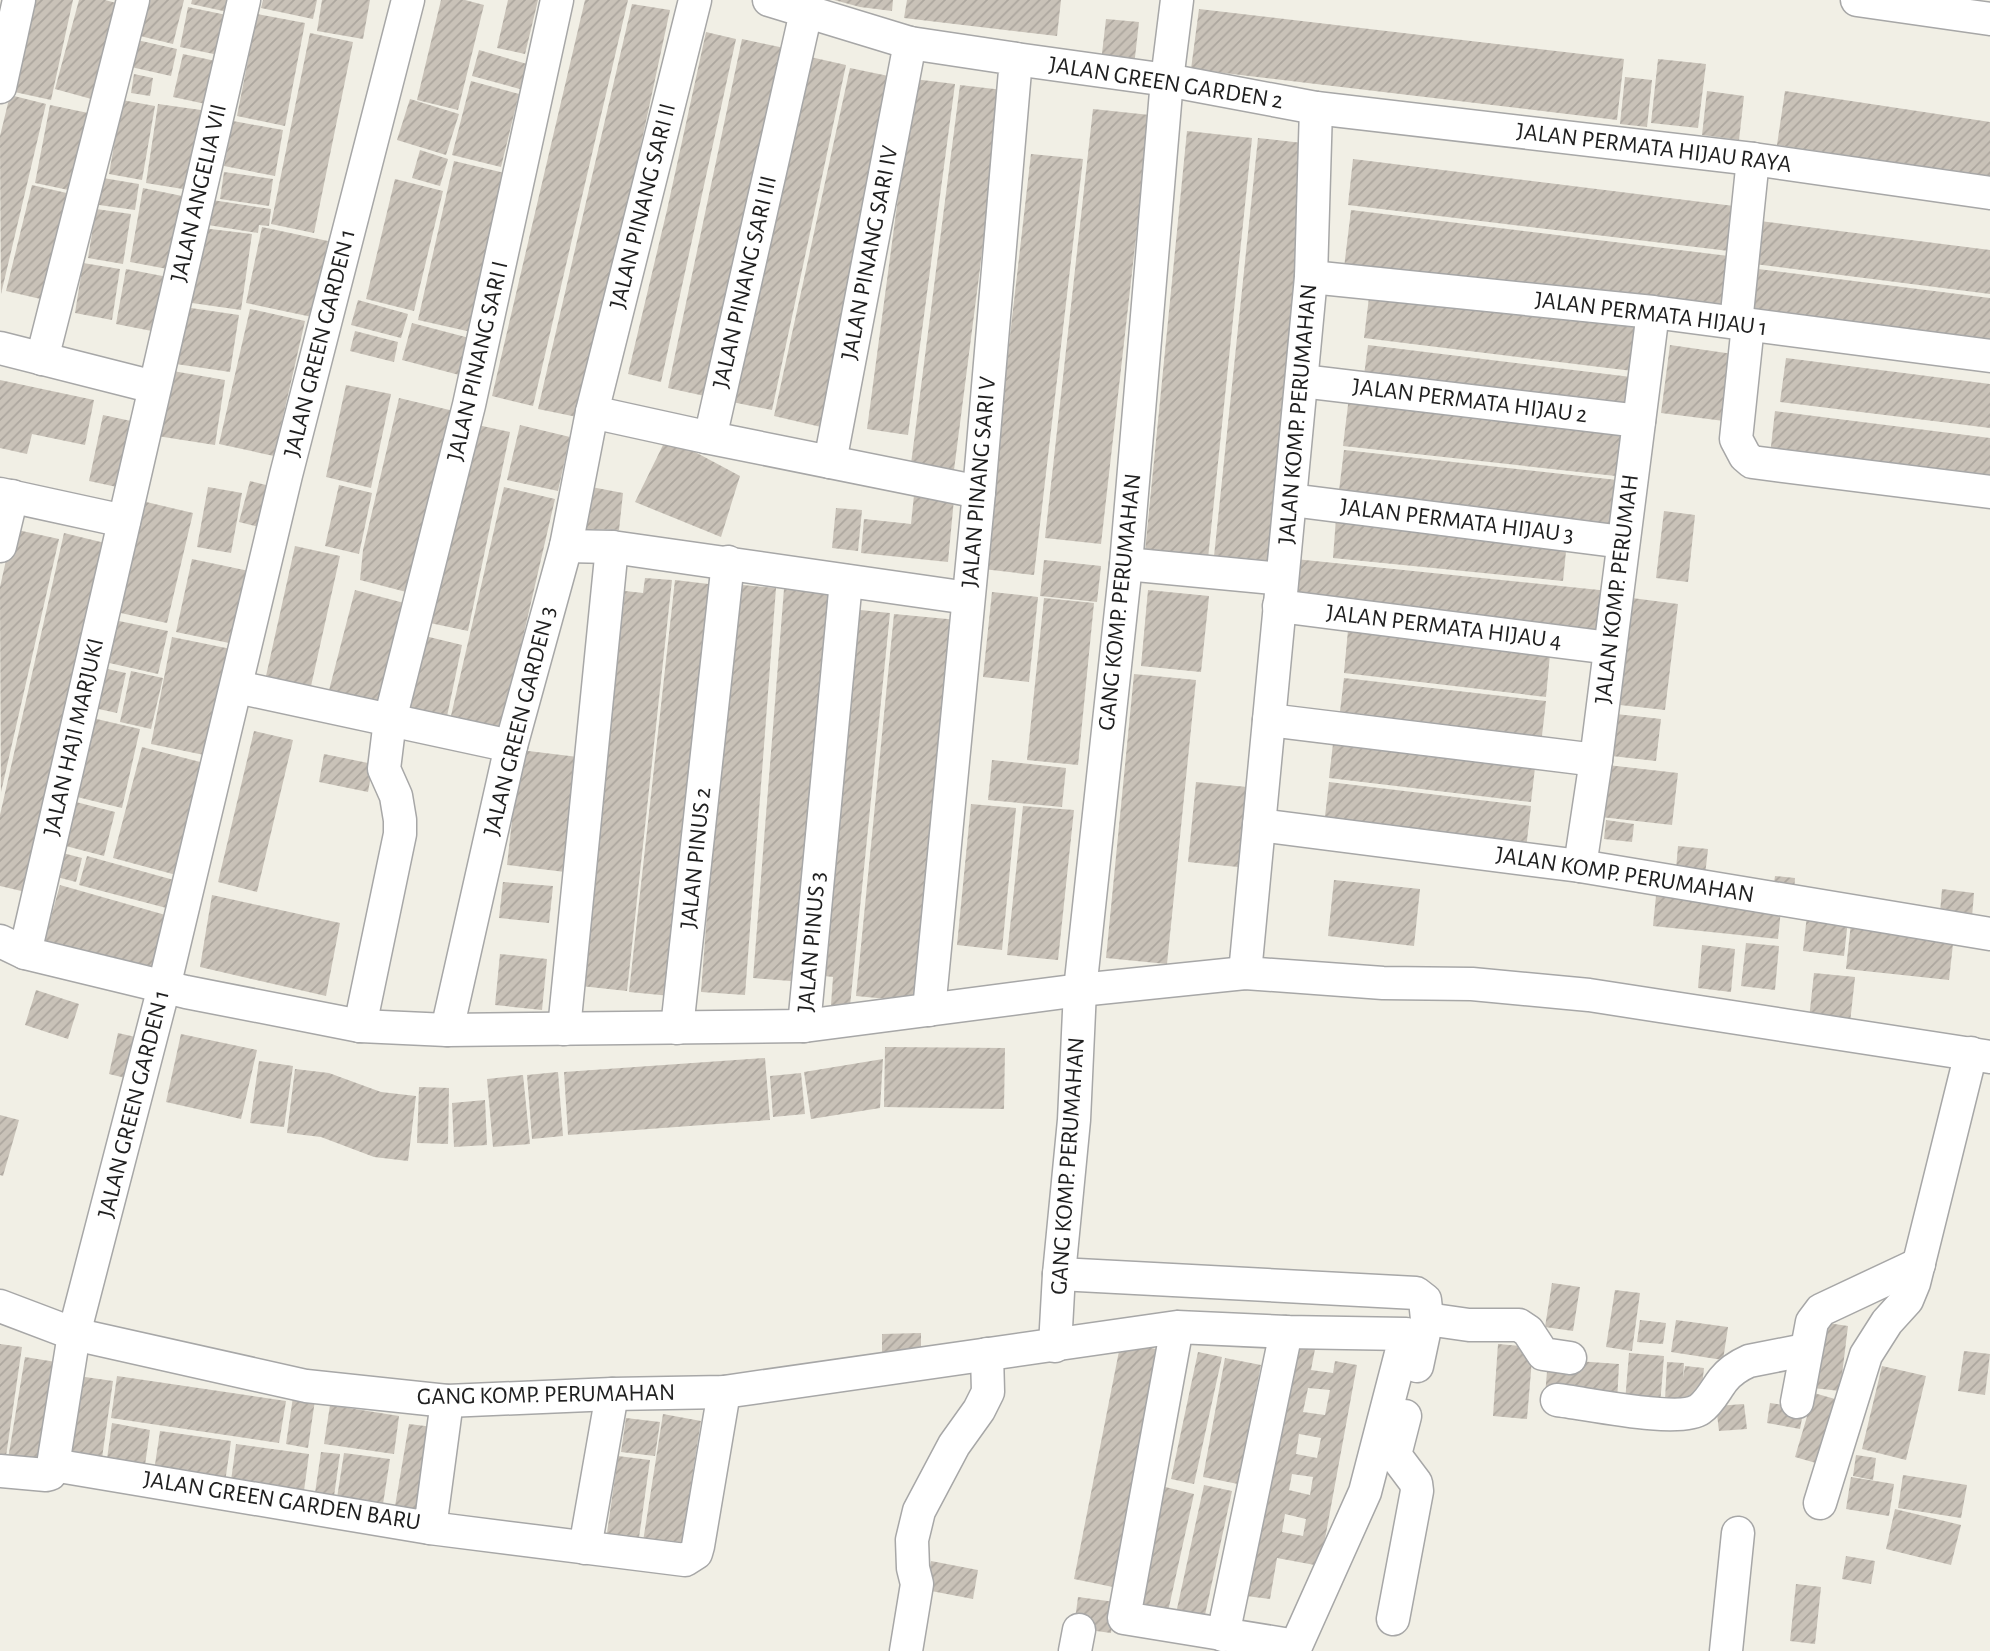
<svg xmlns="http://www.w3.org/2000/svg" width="1990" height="1651" font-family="'Alegreya Sans',sans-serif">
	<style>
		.building { fill: url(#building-hatch); fill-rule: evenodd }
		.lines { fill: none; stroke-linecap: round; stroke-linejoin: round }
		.minor-casing { stroke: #a7a7a7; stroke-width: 35 }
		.minor { stroke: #fff; stroke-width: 32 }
		.labels { text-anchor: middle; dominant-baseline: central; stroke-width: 5; stroke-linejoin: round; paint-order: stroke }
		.street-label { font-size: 24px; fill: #202020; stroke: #fff }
	</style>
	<defs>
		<pattern id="building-hatch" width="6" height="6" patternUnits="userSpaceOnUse" patternTransform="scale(1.75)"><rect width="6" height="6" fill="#c9c2b8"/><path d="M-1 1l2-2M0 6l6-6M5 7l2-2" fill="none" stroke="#aca69e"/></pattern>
	</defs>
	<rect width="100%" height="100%" fill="#f1efe5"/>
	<g class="building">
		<path d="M31 0H73L51 100 10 91Z"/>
		<path d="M79 0H105L120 4 95 100 55 89Z"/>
		<path d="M149 0H184L173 44 140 36Z"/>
		<path d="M192 0H240L237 14 191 4Z"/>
		<path d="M263 0H317L313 19 261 8Z"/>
		<path d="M322 0H370L363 39 317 31Z"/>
		<path d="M441 0H465L484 5 458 110 417 100Z"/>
		<path d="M508 0H538L525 54 497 48Z"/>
		<path d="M585 0H628L533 406 492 396Z"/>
		<path d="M834 0H893L892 11 860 7Z"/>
		<path d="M907 0H1061L1057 36 904 18Z"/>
		<path d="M632 4 670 10 582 418 538 409Z"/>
		<path d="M188 7 236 17 228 57 180 47Z"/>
		<path d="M1199 9 1624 59 1617 120 1191 69Z"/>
		<path d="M257 14 305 23 285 126 237 116Z"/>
		<path d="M1106 19 1139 22 1134 66 1101 62Z"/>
		<path d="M706 32 736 39 661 382 628 374 667 210Z"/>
		<path d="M310 33 353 42 314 233 271 224Z"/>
		<path d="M742 39 789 49 714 398 668 388Z"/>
		<path d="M137 40 177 49 171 76 131 67Z"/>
		<path d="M479 50 534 66 527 91 472 76Z"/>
		<path d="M183 54 225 63 215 106 173 97Z"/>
		<path d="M806 56 846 65 772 410 732 402Z"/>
		<path d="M1658 59 1706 64 1698 128 1651 123Z"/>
		<path d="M850 68 898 78 821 427 774 416Z"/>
		<path d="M134 74 153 78 150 96 131 93Z"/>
		<path d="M1625 77 1652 80 1647 127 1620 124Z"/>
		<path d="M914 79 955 84 908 435 867 429Z"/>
		<path d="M471 81 519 94 501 167 452 155Z"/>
		<path d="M960 85 1003 90 954 470 911 464Z"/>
		<path d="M1707 91 1744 96 1739 140 1702 135Z"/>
		<path d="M1785 91 1990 122V177L1777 145Z"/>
		<path d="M10 95 46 104 1 294 0 136Z"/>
		<path d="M410 99 459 114 446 155 397 140Z"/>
		<path d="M122 100 155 106 142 180 109 174Z"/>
		<path d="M158 104 208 111 195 191 146 183Z"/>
		<path d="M50 105 93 114 78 192 35 183Z"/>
		<path d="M1093 109 1150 115 1101 544 1045 538Z"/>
		<path d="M233 121 283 130 275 176 224 166Z"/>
		<path d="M1187 131 1252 138 1207 568 1144 561Z"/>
		<path d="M1258 138 1311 144 1266 571 1213 566Z"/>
		<path d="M420 150 448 159 440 186 412 178Z"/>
		<path d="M1031 154 1083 159 1034 575 983 569Z"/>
		<path d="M1353 159 1742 207 1737 252 1348 205Z"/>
		<path d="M454 161 517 176 480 334 418 320Z"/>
		<path d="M224 172 273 179 269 206 220 199Z"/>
		<path d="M103 178 139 184 135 210 99 205Z"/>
		<path d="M395 179 443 191 414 311 366 299Z"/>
		<path d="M32 185 71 194 45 300 6 291Z"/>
		<path d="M143 188 187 197 173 270 130 262Z"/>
		<path d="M212 200 271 209 269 226 259 225 258 233 208 225Z"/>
		<path d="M96 209 131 214 123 264 88 258Z"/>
		<path d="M1351 210 1737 257 1730 315 1344 268Z"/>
		<path d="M1752 220 1990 250V294L1747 263Z"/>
		<path d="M262 227 328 241 312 317 246 303Z"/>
		<path d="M202 228 252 234 241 310 192 303Z"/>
		<path d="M83 263 120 269 112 320 75 313Z"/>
		<path d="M1750 268 1990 298V346L1744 315Z"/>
		<path d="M126 269 173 278 162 333 116 324Z"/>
		<path d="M1370 289 1647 323 1641 372 1364 338Z"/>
		<path d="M358 300 408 314 401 338 351 325Z"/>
		<path d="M184 307 239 315 230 372 176 364Z"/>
		<path d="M250 309 305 321 274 456 219 444Z"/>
		<path d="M412 323 477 340 467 377 402 360Z"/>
		<path d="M355 331 398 342 394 362 350 351Z"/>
		<path d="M1368 345 1631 377 1627 414 1363 383Z"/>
		<path d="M1670 345 1733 354 1724 421 1661 413Z"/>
		<path d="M1786 358 1990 384V428L1780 402Z"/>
		<path d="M167 370 225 380 215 445 157 436Z"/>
		<path d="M0 380 94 400 85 445 32 434 27 454 0 448Z"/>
		<path d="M346 385 391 394 371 488 326 477Z"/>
		<path d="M1349 397 1631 428 1625 477 1343 446Z"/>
		<path d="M399 398 458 412 414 594 360 580 363 550Z"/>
		<path d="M1775 411 1990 438V482L1770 455Z"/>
		<path d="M103 415 131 421 117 487 89 481Z"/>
		<path d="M473 424 510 432 468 631 430 623Z"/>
		<path d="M520 425 570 437 558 491 507 480Z"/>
		<path d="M667 437 740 476 721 537 635 502Z"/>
		<path d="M1344 450 1626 481 1620 530 1338 499Z"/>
		<path d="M250 481 270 486 259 527 239 522Z"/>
		<path d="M339 485 372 493 359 554 325 546Z"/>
		<path d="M586 486 623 493 619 530 581 529Z"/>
		<path d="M208 487 242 493 231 553 197 547Z"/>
		<path d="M504 487 555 499 501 732 450 720Z"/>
		<path d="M914 495 954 499 948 562 861 553 864 519 911 524Z"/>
		<path d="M142 501 193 513 167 623 116 612Z"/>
		<path d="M836 508 862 510 858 551 832 548Z"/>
		<path d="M1664 511 1695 515 1688 582 1656 578Z"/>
		<path d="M1336 518 1567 541 1563 581 1333 558Z"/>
		<path d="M13 529 59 539 1 792 0 587Z"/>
		<path d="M64 533 109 544 30 893 0 886V815Z"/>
		<path d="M295 546 340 556 309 695 264 685Z"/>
		<path d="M192 559 249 571 234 644 176 632Z"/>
		<path d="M1295 559 1609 591 1604 638 1291 606Z"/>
		<path d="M1044 560 1101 566 1097 602 1040 596Z"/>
		<path d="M645 578 672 580 627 991 581 986 625 591 643 593Z"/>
		<path d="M675 580 717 585 671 996 629 992Z"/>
		<path d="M732 584 776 588 745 995 701 992Z"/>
		<path d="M784 589 834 593 803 982 753 978Z"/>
		<path d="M355 590 408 604 381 712 327 698Z"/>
		<path d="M1148 590 1209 596 1201 672 1141 666Z"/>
		<path d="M992 592 1038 597 1029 682 983 677Z"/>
		<path d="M1044 598 1094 603 1078 765 1027 760Z"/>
		<path d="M1632 598 1678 604 1665 710 1620 705Z"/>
		<path d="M850 609 890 613 850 1006 831 1005 833 977 816 975Z"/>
		<path d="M894 614 958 620 920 1002 856 996Z"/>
		<path d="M114 620 168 631 158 674 105 662Z"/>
		<path d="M1348 630 1550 654 1546 697 1344 673Z"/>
		<path d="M425 636 462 645 446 721 409 712Z"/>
		<path d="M172 637 231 649 209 756 151 744Z"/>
		<path d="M103 668 126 673 117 713 94 708Z"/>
		<path d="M131 671 163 678 151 729 120 722Z"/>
		<path d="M1134 674 1196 680 1167 964 1106 958Z"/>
		<path d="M1344 678 1546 701 1541 744 1339 720Z"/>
		<path d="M1616 714 1661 719 1656 761 1612 756Z"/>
		<path d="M88 717 140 729 122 808 69 795Z"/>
		<path d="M254 731 293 740 257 892 218 882Z"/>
		<path d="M1334 735 1536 759 1531 802 1329 778Z"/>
		<path d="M142 747 208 764 180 876 113 858Z"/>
		<path d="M520 750 578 757 565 872 507 865Z"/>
		<path d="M324 754 373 764 368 792 319 782Z"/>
		<path d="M992 760 1066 768 1062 807 988 800Z"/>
		<path d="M1607 765 1678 773 1672 825 1601 817Z"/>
		<path d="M1196 782 1247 787 1238 867 1188 862Z"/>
		<path d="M1329 782 1531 806 1526 849 1324 825Z"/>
		<path d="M72 801 115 812 104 856 62 845Z"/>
		<path d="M971 804 1016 808 1002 950 957 945Z"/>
		<path d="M1023 806 1074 810 1058 960 1007 955Z"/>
		<path d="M1606 820 1634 824 1632 842 1604 839Z"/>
		<path d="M1678 846 1708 849 1704 884 1675 881Z"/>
		<path d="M59 852 82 858 76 882 53 876Z"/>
		<path d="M87 856 181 882 174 910 79 885Z"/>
		<path d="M1775 876 1795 878 1794 892 1773 890Z"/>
		<path d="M1334 880 1420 889 1414 946 1328 936Z"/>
		<path d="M503 882 553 886 549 923 499 918Z"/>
		<path d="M60 885 176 918 158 978 43 945Z"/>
		<path d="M1942 889 1974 893 1972 917 1940 913Z"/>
		<path d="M212 895 340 923 326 996 200 967Z"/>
		<path d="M1656 896 1781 909 1778 939 1653 926Z"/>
		<path d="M1807 915 1848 920 1844 956 1803 951Z"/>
		<path d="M1851 923 1954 935 1949 980 1846 969Z"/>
		<path d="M1746 943 1779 946 1775 990 1741 986Z"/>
		<path d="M1702 945 1735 949 1731 992 1698 988Z"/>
		<path d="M500 954 547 959 542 1010 495 1005Z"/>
		<path d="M1814 973 1855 977 1849 1032 1808 1028Z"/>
		<path d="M36 990 79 1004 68 1039 25 1025Z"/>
		<path d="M118 1033 140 1038 130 1079 109 1074Z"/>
		<path d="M181 1034 257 1050 241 1119 166 1102Z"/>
		<path d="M885 1047 1005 1048 1004 1109 884 1107Z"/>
		<path d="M765 1058 770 1120 568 1135 564 1072Z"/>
		<path d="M883 1059 880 1108 811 1119 804 1072Z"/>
		<path d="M259 1061 293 1066 284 1127 250 1123Z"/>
		<path d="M295 1069 329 1073 381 1092 416 1096 408 1161 374 1157 321 1137 287 1133Z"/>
		<path d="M558 1072 563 1136 532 1139 527 1075Z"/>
		<path d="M801 1073 805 1114 773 1117 770 1076Z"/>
		<path d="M523 1075 530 1144 493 1147 487 1079Z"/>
		<path d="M419 1087 449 1088 448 1144 417 1143Z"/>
		<path d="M485 1100 487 1145 454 1147 452 1103Z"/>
		<path d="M0 1115 19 1120 3 1176 0 1175Z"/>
		<path d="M1552 1283 1580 1287 1573 1331 1545 1327Z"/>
		<path d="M1615 1290 1640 1293 1632 1351 1606 1347Z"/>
		<path d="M1640 1320 1666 1323 1663 1344 1637 1342Z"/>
		<path d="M1676 1320 1728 1327 1723 1360 1671 1352Z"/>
		<path d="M1821 1322 1848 1326 1840 1391 1813 1388Z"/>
		<path d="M921 1333V1360H882V1334Z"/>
		<path d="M1121 1341 1160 1350 1113 1587 1074 1579Z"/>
		<path d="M0 1344 22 1347 5 1463 0 1462Z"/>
		<path d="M1498 1344 1533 1347 1527 1419 1493 1416Z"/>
		<path d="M1299 1347 1315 1349 1311 1370 1333 1373 1335 1361 1357 1365 1320 1566 1277 1558 1270 1599 1246 1596ZM1308 1388 1330 1390 1325 1415 1303 1412ZM1299 1434 1321 1438 1317 1458 1296 1454ZM1292 1474 1313 1477 1310 1495 1289 1490ZM1285 1514 1306 1519 1303 1536 1282 1532Z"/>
		<path d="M1964 1351 1990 1354 1985 1395 1958 1391Z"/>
		<path d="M1198 1352 1222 1357 1194 1484 1171 1479Z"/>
		<path d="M1629 1353 1664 1356 1660 1405 1625 1402Z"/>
		<path d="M25 1357 62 1363 43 1472 7 1465Z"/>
		<path d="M1225 1358 1261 1365 1238 1484 1203 1477Z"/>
		<path d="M1548 1359 1619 1364 1617 1402 1545 1396Z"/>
		<path d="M1667 1362 1684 1363 1683 1378 1685 1366 1704 1368 1700 1404 1665 1400Z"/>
		<path d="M1882 1366 1926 1376 1906 1460 1862 1449Z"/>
		<path d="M78 1376 113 1381 101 1465 66 1460Z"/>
		<path d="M117 1376 286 1401 279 1443 111 1418Z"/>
		<path d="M1814 1393 1835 1399 1816 1463 1795 1457Z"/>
		<path d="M293 1397 315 1400 308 1448 286 1444Z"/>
		<path d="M1770 1403 1804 1408 1800 1429 1767 1423Z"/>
		<path d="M1744 1404 1747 1429 1719 1431 1716 1406Z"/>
		<path d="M330 1405 399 1416 394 1454 324 1444Z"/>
		<path d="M663 1414 701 1421 680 1554 642 1548Z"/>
		<path d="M626 1418 660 1422 655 1456 621 1452Z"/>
		<path d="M112 1423 150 1430 144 1472 106 1466Z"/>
		<path d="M409 1424 433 1427 417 1522 393 1518Z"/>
		<path d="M160 1431 231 1441 224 1489 153 1478Z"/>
		<path d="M236 1444 309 1454 303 1498 230 1488Z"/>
		<path d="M321 1452 340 1454 334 1496 315 1493Z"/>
		<path d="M344 1453 390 1459 383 1504 337 1498Z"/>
		<path d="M1856 1455 1876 1458 1873 1480 1853 1476Z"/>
		<path d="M618 1456 650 1460 637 1552 605 1547Z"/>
		<path d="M1903 1475 1967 1485 1961 1518 1898 1508Z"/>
		<path d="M1851 1477 1894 1484 1889 1516 1846 1509Z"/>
		<path d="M1157 1485 1194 1494 1167 1616 1131 1608Z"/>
		<path d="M1204 1485 1232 1491 1203 1624 1175 1618Z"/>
		<path d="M1895 1509 1961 1525 1951 1565 1886 1549Z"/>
		<path d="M1846 1556 1875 1561 1871 1584 1842 1579Z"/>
		<path d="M931 1561 978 1570 973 1599 926 1590Z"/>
		<path d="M1796 1584 1821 1587 1815 1644 1790 1641Z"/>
		<path d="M1078 1597 1115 1602 1111 1633 1074 1628Z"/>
	</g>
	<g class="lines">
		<g class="minor-casing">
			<g id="minor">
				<path d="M769 0 910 43 1016 59 979 492 929 1010"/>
				<path d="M1857 0 1990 19"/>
				<path d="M1016 59 1167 80 1316 108 1753 159 1990 193"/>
				<path d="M0 87 19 0"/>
				<path d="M1311 277 1653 312 1990 356"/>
				<path d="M1736 323 1753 159"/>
				<path d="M1748 325 1736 439 1745 456 1752 462 1990 492"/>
				<path d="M0 348 154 387"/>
				<path d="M42 359 133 0"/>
				<path d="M1302 381 1639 421"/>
				<path d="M592 412 706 437 713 425 806 12"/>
				<path d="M706 437 979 492"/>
				<path d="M830 462 910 43"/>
				<path d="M0 494 124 521"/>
				<path d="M1291 500 1623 542"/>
				<path d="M0 546 12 496"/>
				<path d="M566 546 612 547 968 598"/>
				<path d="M1126 564 1282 579"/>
				<path d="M1279 606 1610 648"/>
				<path d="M237 687 511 746"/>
				<path d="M1269 720 1596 760"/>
				<path d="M1259 825 1580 866 1990 934"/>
				<path d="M1580 866 1596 760 1653 312"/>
				<path d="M0 941 25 953 186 992 360 1026 447 1030 804 1026 1080 990 1245 973 1383 983 1472 984 1589 995 1990 1057"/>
				<path d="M25 953 244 0"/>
				<path d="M1245 973 1311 277 1316 108"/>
				<path d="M360 1026 400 834V820L396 796 384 769 390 720 469 405 557 0"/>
				<path d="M804 1026 846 581"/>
				<path d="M677 1028 728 562"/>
				<path d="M564 1029 612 547"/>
				<path d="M447 1030 511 746 566 546 592 412 695 0"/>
				<path d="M1059 1274 1416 1293 1425 1300 1427 1319 1417 1366"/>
				<path d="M0 1306 74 1334 306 1386 447 1401 612 1394 724 1392 1177 1327 1286 1332 1406 1334 1365 1492 1296 1646 1124 1618 1177 1327"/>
				<path d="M1427 1319 1469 1325H1519L1528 1331 1543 1354 1570 1358"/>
				<path d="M1055 1346 1059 1274 1074 1120 1080 990 1126 564 1167 80 1177 0"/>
				<path d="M1557 1400C1585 1403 1680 1424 1700 1409 1710 1402 1716 1389 1723 1380 1730 1371 1740 1365 1749 1361L1805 1350"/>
				<path d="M1797 1402 1812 1322 1821 1310 1919 1264"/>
				<path d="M53 1465 430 1528 447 1401"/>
				<path d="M0 1471 46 1475 50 1474 53 1465 74 1334 164 987 286 475 408 0"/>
				<path d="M1820 1503 1866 1355 1887 1322 1907 1300 1914 1283 1971 1053"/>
				<path d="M430 1528 685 1560 696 1553 698 1546 724 1392"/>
				<path d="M585 1548 612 1394"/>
				<path d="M1393 1619 1417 1491 1416 1483 1395 1455 1405 1416"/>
				<path d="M1223 1635 1286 1332"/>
				<path d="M906 1651 917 1584 913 1568 912 1540 919 1511 954 1445 979 1410 988 1392 987 1354"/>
				<path d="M1075 1651 1079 1630"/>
				<path d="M1726 1651 1738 1533"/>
			</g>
		</g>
		<use href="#minor" class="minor"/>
	</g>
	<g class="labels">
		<g class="street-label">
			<text transform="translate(1166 83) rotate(9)">JALAN GREEN GARDEN 2</text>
			<text transform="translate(1654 148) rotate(7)">JALAN PERMATA HIJAU RAYA</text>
			<text transform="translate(199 193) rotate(-77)">JALAN ANGELIA VII</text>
			<text transform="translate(643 206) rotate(-76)">JALAN PINANG SARI II</text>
			<text transform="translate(870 253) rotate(-79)">JALAN PINANG SARI IV</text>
			<text transform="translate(745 282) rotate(-77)">JALAN PINANG SARI III</text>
			<text transform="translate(1651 314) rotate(7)">JALAN PERMATA HIJAU 1</text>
			<text transform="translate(320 343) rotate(-76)">JALAN GREEN GARDEN 1</text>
			<text transform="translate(478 361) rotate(-77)">JALAN PINANG SARI I</text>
			<text transform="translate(1470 401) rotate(7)">JALAN PERMATA HIJAU 2</text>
			<text transform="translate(1298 414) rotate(-85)">JALAN KOMP. PERUMAHAN</text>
			<text transform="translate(979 482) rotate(-85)">JALAN PINANG SARI V</text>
			<text transform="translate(1457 521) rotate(7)">JALAN PERMATA HIJAU 3</text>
			<text transform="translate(1617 589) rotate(-83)">JALAN KOMP. PERUMAH</text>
			<text transform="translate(1120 602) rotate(-84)">GANG KOMP. PERUMAHAN</text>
			<text transform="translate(1444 627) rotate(7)">JALAN PERMATA HIJAU 4</text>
			<text transform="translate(520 721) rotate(-76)">JALAN GREEN GARDEN 3</text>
			<text transform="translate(74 737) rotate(-77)">JALAN HAJI MARJUKI</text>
			<text transform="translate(696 858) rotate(-84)">JALAN PINUS 2</text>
			<text transform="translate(1625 875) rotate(9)">JALAN KOMP. PERUMAHAN</text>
			<text transform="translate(812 942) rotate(-85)">JALAN PINUS 3</text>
			<text transform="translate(134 1104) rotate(-76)">JALAN GREEN GARDEN 1</text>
			<text transform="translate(1068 1166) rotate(-86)">GANG KOMP. PERUMAHAN</text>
			<text transform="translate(546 1395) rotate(-1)">GANG KOMP. PERUMAHAN</text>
			<text transform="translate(282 1501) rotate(9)">JALAN GREEN GARDEN BARU</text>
		</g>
	</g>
</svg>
